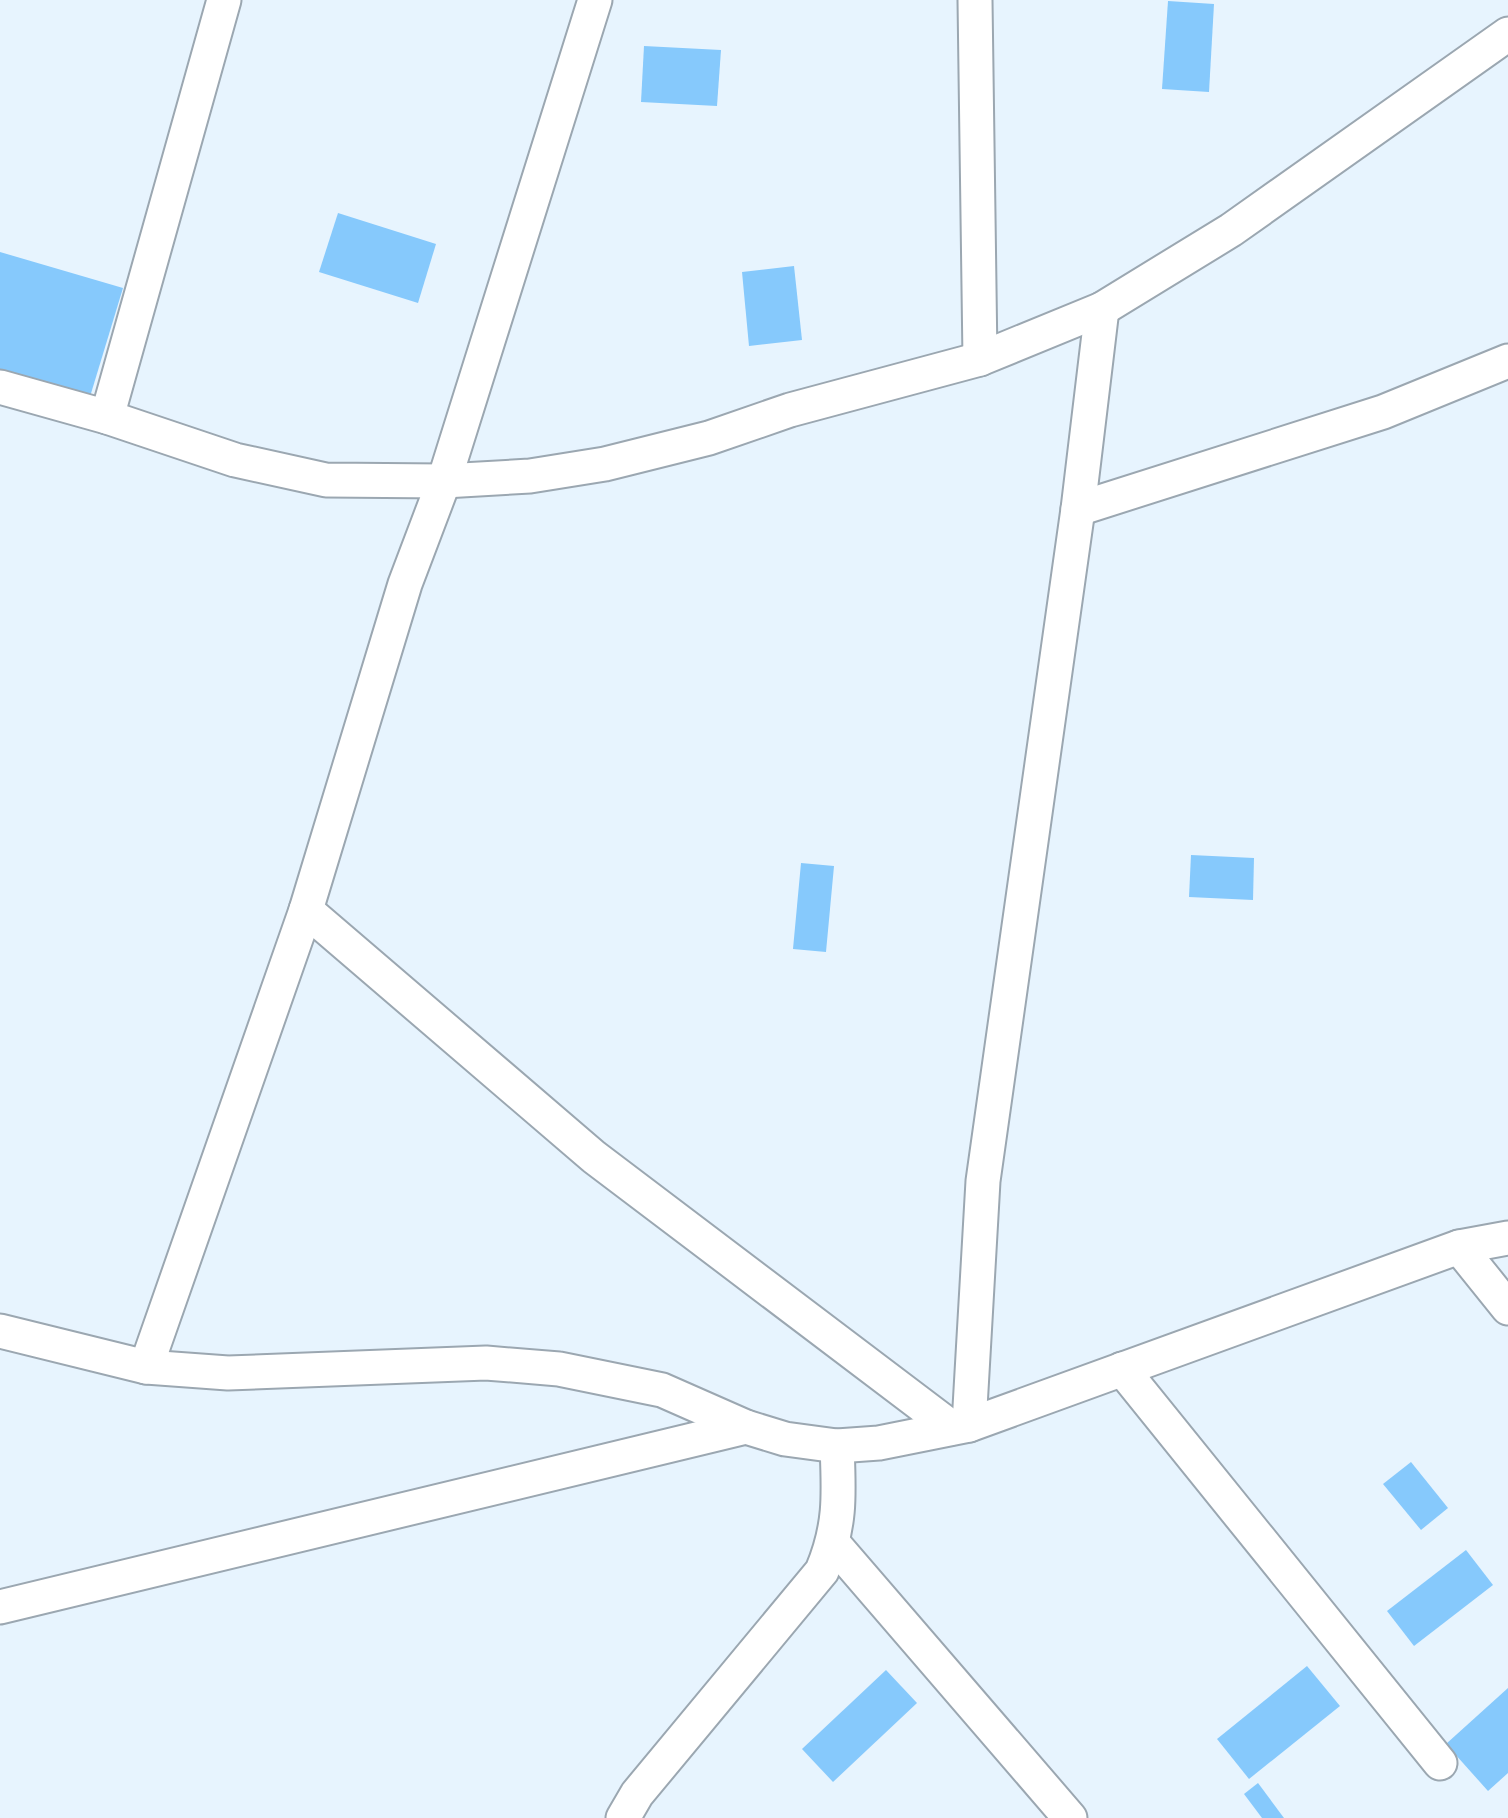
<svg xmlns="http://www.w3.org/2000/svg" width="1508" height="1818" font-family="'Source Sans 3',sans-serif">
	<style>
		.building { fill: #86c9fc }
		.lines { fill: none; stroke-linecap: round; stroke-linejoin: round }
		.minor-casing { stroke: #9ba7b1; stroke-width: 37 }
		.minor { stroke: #fff; stroke-width: 33 }
	</style>
	<rect width="100%" height="100%" fill="#e7f4fe"/>
	<g class="building">
		<path d="M1168 1 1214 4 1209 92 1162 89Z"/>
		<path d="M644 46 721 50 717 106 641 102Z"/>
		<path d="M338 213 436 244 418 303 319 272Z"/>
		<path d="M0 252 123 288 89 400 0 374Z"/>
		<path d="M794 266 802 340 749 346 742 272Z"/>
		<path d="M1191 855 1254 858 1253 900 1189 897Z"/>
		<path d="M801 863 834 866 826 952 793 949Z"/>
		<path d="M1411 1462 1448 1508 1421 1530 1383 1484Z"/>
		<path d="M1466 1550 1493 1585 1414 1646 1387 1611Z"/>
		<path d="M1307 1666 1340 1706 1249 1779 1217 1739Z"/>
		<path d="M886 1670 917 1703 833 1782 802 1749Z"/>
		<path d="M1508 1688V1773L1488 1791 1446 1744Z"/>
		<path d="M1258 1783 1284 1818H1262L1244 1794Z"/>
	</g>
	<g class="lines">
		<g class="minor-casing">
			<g id="minor">
				<path d="M975 0 980 359"/>
				<path d="M0 387 107 417 235 460 326 480 444 481 530 476 605 464 709 438 790 410 980 359 1102 309 1231 230 1508 34"/>
				<path d="M107 417 224 0"/>
				<path d="M1078 509 1383 412 1508 361"/>
				<path d="M306 910 594 1157 952 1428"/>
				<path d="M1459 1247 1508 1308"/>
				<path d="M0 1331 146 1367 228 1373 486 1363 559 1369 662 1390 746 1427 785 1439 837 1446 879 1443 969 1425 1459 1247 1508 1238"/>
				<path d="M146 1367 306 910 405 584 444 481 595 0"/>
				<path d="M1122 1369 1440 1763"/>
				<path d="M969 1425 983 1181 1078 509 1102 309"/>
				<path d="M833 1543 1070 1818"/>
				<path d="M0 1607 746 1427"/>
				<path d="M623 1818 637 1794 822 1571C841 1526 839 1494 837 1446"/>
			</g>
		</g>
		<use href="#minor" class="minor"/>
	</g>
</svg>
